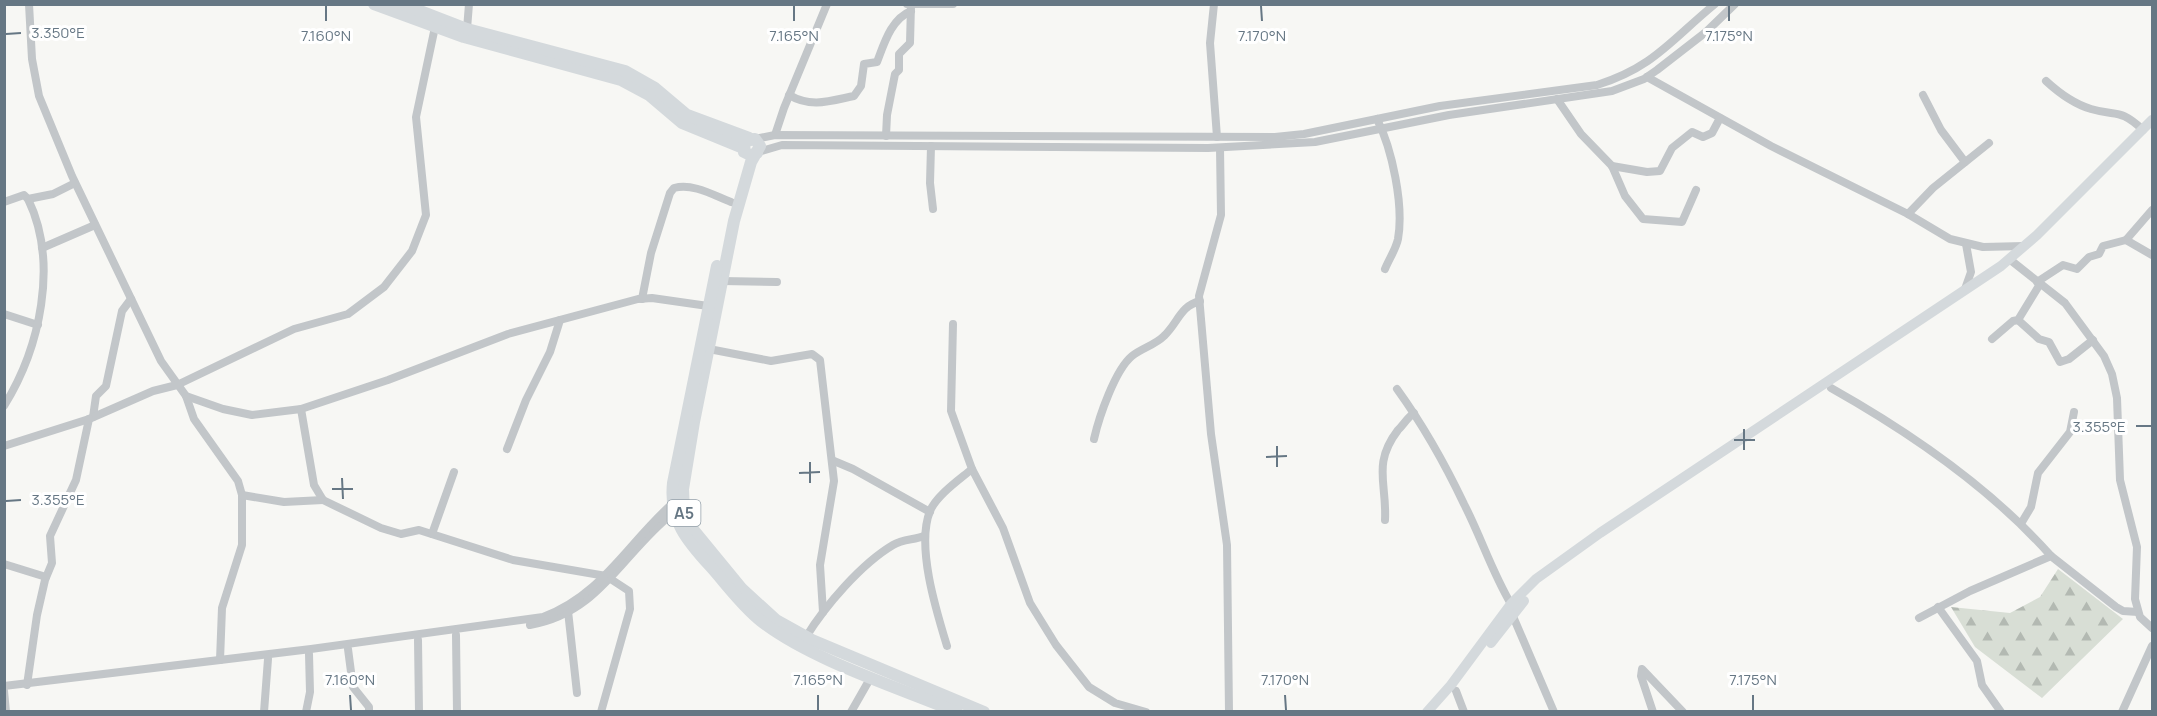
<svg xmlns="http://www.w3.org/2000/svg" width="2157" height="716" font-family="Manrope,sans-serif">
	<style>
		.forest { fill: url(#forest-firs) }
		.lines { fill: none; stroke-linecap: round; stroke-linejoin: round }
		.minor { stroke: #c2c6c9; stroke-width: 8 }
		.major { stroke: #d4d9dc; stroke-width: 10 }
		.highway { stroke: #d4d9dc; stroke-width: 12 }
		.ticks { fill: none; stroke: #667784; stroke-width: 2 }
		.labels { text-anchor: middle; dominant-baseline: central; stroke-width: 6; stroke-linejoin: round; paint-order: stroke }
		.shield { fill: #fff; stroke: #94a0a9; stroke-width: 1.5 }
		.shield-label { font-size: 16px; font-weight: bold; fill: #667784 }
		.ticks-label { font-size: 15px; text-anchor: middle; fill: #667784; stroke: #fff; stroke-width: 6; stroke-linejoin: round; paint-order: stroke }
	</style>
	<defs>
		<pattern id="forest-firs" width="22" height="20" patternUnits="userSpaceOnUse" patternTransform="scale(1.5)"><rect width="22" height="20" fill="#d8ded5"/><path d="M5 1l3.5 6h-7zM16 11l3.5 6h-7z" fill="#b3b9b2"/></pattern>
	</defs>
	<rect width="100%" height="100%" fill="#f7f7f4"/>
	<path class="forest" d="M2058 569 2123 619 2042 698 1975 647 1951 607 2010 613 2040 597Z"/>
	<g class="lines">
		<g class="minor">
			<path d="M29 4 32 59 39 96 72 176 161 361 186 396 223 409 252 415 301 409 388 380 508 334 638 299 652 298 708 306"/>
			<path d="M907 4H953"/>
			<path d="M1214 4 1210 43 1217 137"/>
			<path d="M467 29 469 4"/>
			<path d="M1647 77 1771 146 1908 214 1950 239 1983 247 2024 246"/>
			<path d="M2046 81C2059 93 2074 104 2091 109 2118 117 2119 108 2143 130"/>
			<path d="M789 95C811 108 830 101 854 96L861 86 864 64 877 62C884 44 891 19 911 11"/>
			<path d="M1923 95 1941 130 1965 162"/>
			<path d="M1557 99 1581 134 1612 166 1625 196 1643 219 1682 222 1696 190"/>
			<path d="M1377 119C1392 149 1404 205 1398 239 1396 249 1389 259 1385 269"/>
			<path d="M775 135 784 108 827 4"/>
			<path d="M886 136 887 115 895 74 899 70V54L910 43 911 5"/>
			<path d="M755 139 775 135 1275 137 1304 134 1440 106 1597 85C1654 67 1671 40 1715 4"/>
			<path d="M931 146 930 183 933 209"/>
			<path d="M1220 148 1221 215 1199 296 1211 434 1227 545 1229 712"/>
			<path d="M758 152 782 145 1208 148 1315 142 1449 115 1612 91 1644 79 1657 70 1706 32 1735 4"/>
			<path d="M1612 166 1647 172 1660 171 1672 148 1692 132 1703 137 1712 133 1720 118"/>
			<path d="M4 202 24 195 28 199 53 194 75 183"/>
			<path d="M1908 214 1933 188 1989 143"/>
			<path d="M2126 240 2152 210"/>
			<path d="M42 248 95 225"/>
			<path d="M2013 262 2065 303 2104 356 2112 374 2117 398 2120 480 2137 547 2135 599 2140 617 2152 628"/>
			<path d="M722 281 777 282"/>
			<path d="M2037 282 2063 265 2077 269 2089 257 2099 254 2103 246 2126 240 2152 255"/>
			<path d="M1965 289 1971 272 1966 244"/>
			<path d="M642 299 651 253 670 193 674 188C693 183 713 195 731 202"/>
			<path d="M4 314 38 325"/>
			<path d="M2018 320 2039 339 2049 342 2060 362 2069 359 2093 340"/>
			<path d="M953 324 951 411 972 469 1003 528 1030 603 1056 645 1089 687 1115 703 1146 712"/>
			<path d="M1992 339 2013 321 2018 320 2040 284"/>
			<path d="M709 349 771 361 812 354 820 360 834 481 820 565 823 612"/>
			<path d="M1831 388C1911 433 1990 487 2051 556"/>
			<path d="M1397 389C1423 425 1445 464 1464 504 1481 537 1492 572 1511 604"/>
			<path d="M186 396 194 419 238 481 242 495V545L222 608 220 660"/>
			<path d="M4 406C40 348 59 263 28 199"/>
			<path d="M301 409 314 485 323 500 381 528 401 534 419 530 513 560 606 576 629 591 630 609 601 712"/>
			<path d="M93 417 96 396 106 386 122 311 131 299"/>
			<path d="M1094 439C1099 417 1115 370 1132 356 1142 348 1155 345 1164 336 1178 323 1180 306 1200 301"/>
			<path d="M4 446 89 419 153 391 177 385 294 329 348 314 384 287 412 251 426 215 416 117 435 27"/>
			<path d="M507 449 526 400 550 352 560 320"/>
			<path d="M834 461 853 469 930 512"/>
			<path d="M242 495 284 502 323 500"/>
			<path d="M1385 520C1387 483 1372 464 1398 430 1404 424 1407 418 1414 413"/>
			<path d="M2022 522 2031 507 2038 473 2070 432 2074 412"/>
			<path d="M432 534 454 472"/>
			<path d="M4 564 46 577"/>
			<path d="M1938 607 1977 661 1982 685 2001 712"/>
			<path d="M568 611 577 693"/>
			<path d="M1512 614 1554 712"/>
			<path d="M1919 618 1970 591 2051 556 2116 607 2123 611 2138 612"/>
			<path d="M530 625C600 613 622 553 673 513"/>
			<path d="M456 635 457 712"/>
			<path d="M806 637C825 606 861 564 893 545 903 539 914 540 924 536"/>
			<path d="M418 640 419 712"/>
			<path d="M947 646C936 610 916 546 930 511 937 495 959 480 972 469"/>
			<path d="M348 649 353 687 369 707V712"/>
			<path d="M27 685 37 615 45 580 52 563 50 536 76 480 89 419"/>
			<path d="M4 686 311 649 543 617C602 595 627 544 672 504"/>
			<path d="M4 691 6 712"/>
			<path d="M1456 691 1464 712"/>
			<path d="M264 712 268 659"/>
			<path d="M306 712 310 692 309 654"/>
			<path d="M851 712 871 677"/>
			<path d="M1653 712 1641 676 1642 669 1683 712"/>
			<path d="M2122 712 2152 646"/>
		</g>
		<g class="major">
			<path d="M1491 643 1524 601"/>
			<path d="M1427 712 1451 685 1511 604 1536 579 1600 533 2001 266 2037 235 2152 120"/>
		</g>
		<g class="highway">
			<path d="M374 4 464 37 621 80 649 95 682 123 743 148"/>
			<path d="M402 4 467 29 625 71 655 88 687 115 749 138"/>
			<path d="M757 153 750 155 744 152 745 141 755 139 760 146 751 162 734 221 694 422 683 489 684 512 687 522 742 589 776 620 812 640 984 712"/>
			<path d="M717 266 673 483C669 520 687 541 711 567 727 585 742 606 761 621 811 660 897 687 957 712"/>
		</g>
	</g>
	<path class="ticks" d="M326 6V21M794 6V21M1261 6 1262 21M1729 6V21M6 34 21 33M2136 426H2151M1744 429V450M1734 440H1755M1277 446V467M1266 457 1287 456M810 462V483M799 473 820 472M342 478 343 499M332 489H353M6 501 21 500M350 695 351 710M818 695V710M1285 695 1286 710M1753 695V710"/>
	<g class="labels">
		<rect class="shield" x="667.5" y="500" width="33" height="26" rx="4.5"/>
		<g class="shield-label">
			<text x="684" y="513">A5</text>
		</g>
	</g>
	<g class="ticks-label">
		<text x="58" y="38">3.350°E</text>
		<text x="326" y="41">7.160°N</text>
		<text x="794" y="41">7.165°N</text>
		<text x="1262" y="41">7.170°N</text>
		<text x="1729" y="41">7.175°N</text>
		<text x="2099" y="432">3.355°E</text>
		<text x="58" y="505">3.355°E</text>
		<text x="350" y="685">7.160°N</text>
		<text x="818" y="685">7.165°N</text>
		<text x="1285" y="685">7.170°N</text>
		<text x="1753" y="685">7.175°N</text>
	</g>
	<rect width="2157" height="716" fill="none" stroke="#667784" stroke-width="12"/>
</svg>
